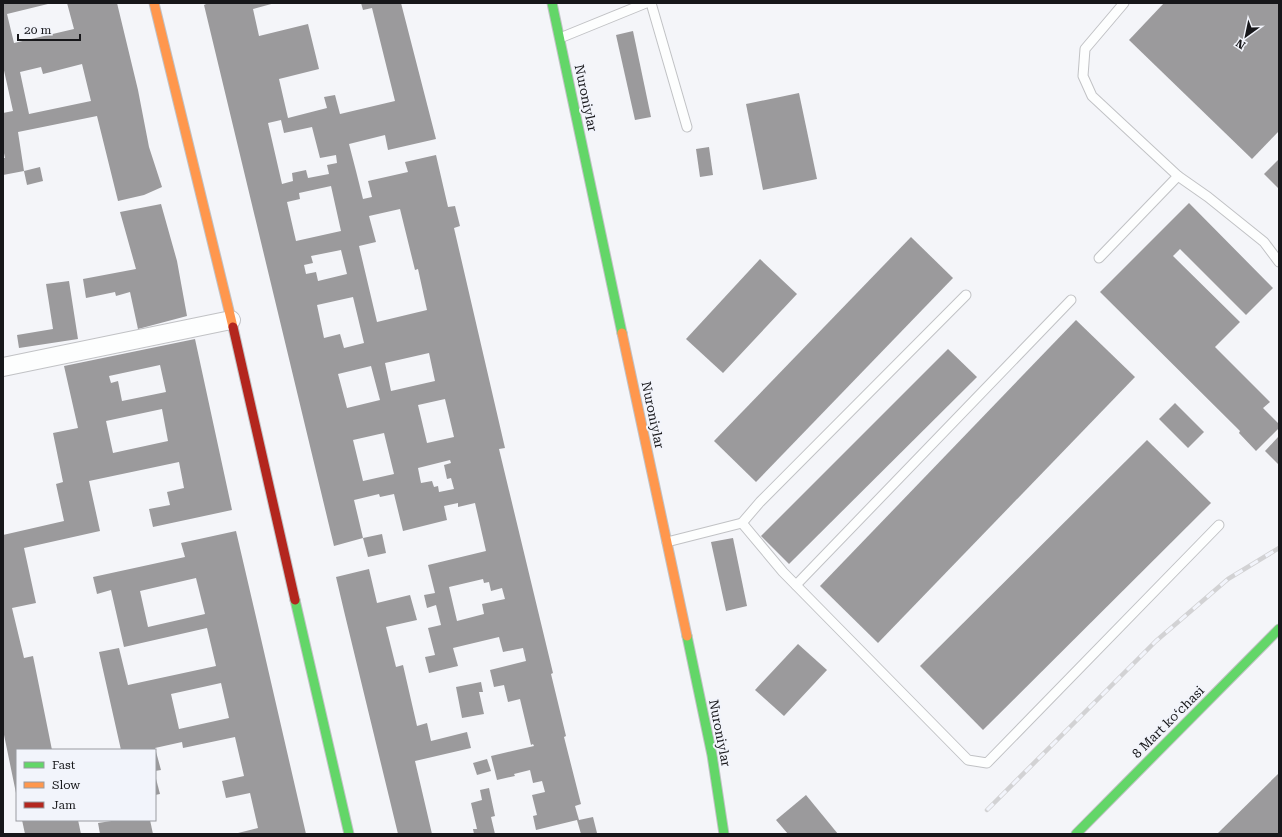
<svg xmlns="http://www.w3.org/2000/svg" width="1282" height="837" font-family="'Roboto Serif',serif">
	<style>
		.building { fill: #9b9a9c; fill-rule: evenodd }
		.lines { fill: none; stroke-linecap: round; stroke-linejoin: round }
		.lane-casing { stroke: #c1c2c5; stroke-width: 11 }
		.street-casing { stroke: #c1c2c5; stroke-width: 20 }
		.fast-casing { stroke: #c1c2c5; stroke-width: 11 }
		.slow-casing { stroke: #c1c2c5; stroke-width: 11 }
		.jam-casing { stroke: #c1c2c5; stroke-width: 11 }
		.lane { stroke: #fdfefe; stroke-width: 9 }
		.street { stroke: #fdfefe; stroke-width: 18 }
		.fast { stroke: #63d668; stroke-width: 9 }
		.slow { stroke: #ff974d; stroke-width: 9 }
		.jam { stroke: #b3261e; stroke-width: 9 }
		.rail-casing { stroke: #d2d2d4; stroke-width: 4.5 }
		.rail { stroke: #f2f4fb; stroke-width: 3; stroke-dasharray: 9; stroke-linecap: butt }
		.labels { text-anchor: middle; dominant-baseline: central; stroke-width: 4; stroke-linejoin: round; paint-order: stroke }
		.street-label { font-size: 13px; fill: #17171a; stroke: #f2f4fb }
	</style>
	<rect width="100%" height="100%" fill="#f4f5f9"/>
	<g class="building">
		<path d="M3 3H52L7 14 14 43 74 29 67 3H117L138 90 149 147 162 187 144 195 118 201 97 116 18 132 24 171 3 175V158H5L3 148V113L13 111 3 66ZM82 64 91 101 29 114 20 72 41 67 43 74Z"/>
		<path d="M208 3H275L253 9 259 36 308 24 319 69 279 79 288 118 327 108 324 97 335 95 340 114 395 101 372 8 363 10 361 3H401L436 139 388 150 385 135 349 144 356 171 363 199 372 197 368 181 408 172 405 162 436 155 448 207 455 206 460 226 454 228 505 448 499 449 553 673 551 674 566 736 564 737 581 804 575 806 579 820 593 817 597 833 581 834 577 820 536 830 533 816 537 815 532 795 545 792 542 781 533 783 530 770 514 774 515 776 497 780 491 756 534 746 533 744 531 745 520 699 508 702 504 685 494 687 490 670 526 661 523 648 503 652 499 637 453 648 458 666 429 673 425 657 435 655 428 628 441 625 436 605 427 608 424 595 435 593 428 565 486 551 475 503 458 507V503L444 506 447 520 403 531 394 494 380 497 379 494 354 500 363 538 334 546 204 5ZM281 120 284 133 312 127 320 158 336 155 337 163 327 165 329 174 308 178 306 170 292 173 293 181 282 184 268 123ZM331 186 341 231 296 241 287 202 300 199 299 193ZM400 209 415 270 418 269 427 310 377 322 359 246 376 242 369 216ZM341 250 347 274 318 281 316 272 306 274 304 265 313 263 311 256ZM353 297 364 343 344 348 340 334 324 338 317 305ZM429 353 435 381 391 391 385 363ZM371 366 380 400 347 408 338 374ZM445 399 454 437 427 443 418 405ZM384 433 394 474 363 481 353 440ZM450 460 451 463 444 465 447 479 451 478 454 489 439 492 438 486 434 487 432 481 421 483 418 468ZM483 579 484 583 489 582 491 591 502 588 505 599 482 604 484 614 457 621 449 587Z"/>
		<path d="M1164 3H1279V131L1252 159 1129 40Z"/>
		<path d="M633 31 651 117 635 120 616 35Z"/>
		<path d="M799 93 817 179 763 190 746 104Z"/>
		<path d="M709 147 713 175 700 177 696 149Z"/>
		<path d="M1279 159V189L1264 174Z"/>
		<path d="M40 167 43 181 27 185 24 171Z"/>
		<path d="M1189 203 1273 288 1246 315 1180 249 1173 256 1240 322 1215 347 1270 402 1263 408 1279 424V428L1256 451 1239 433 1240 431 1100 292Z"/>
		<path d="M161 204 177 261 187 316 138 329 130 292 116 296 115 292 86 298 83 279 136 269 120 212Z"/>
		<path d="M911 237 953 278 756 482 714 441Z"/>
		<path d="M760 259 797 294 723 373 686 339Z"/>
		<path d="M69 281 78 339 19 348 17 335 53 329 46 284Z"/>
		<path d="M1076 320 1135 377 878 643 820 586Z"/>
		<path d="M195 339 232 510 153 527 149 509 170 505 167 492 184 488 179 462 89 481 100 531 24 548 36 603 12 608 24 658 33 656 52 750H17L16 793 3 730V535L64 521 56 484 63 482 53 433 78 428 64 366ZM160 365 166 392 122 401 118 381 111 383 109 376ZM162 409 168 441 113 453 106 421Z"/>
		<path d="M948 349 977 377 789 564 761 536Z"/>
		<path d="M1175 403 1204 432 1188 448 1159 419Z"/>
		<path d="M1279 436V465L1265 451Z"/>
		<path d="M1147 440 1211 503 983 730 920 666Z"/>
		<path d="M236 531 256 617 306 834H234L258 828 250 793 226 798 222 781 244 776 235 737 183 748 182 742 155 748 161 770 155 771V750H121L99 652 119 648 128 685 216 666 207 628 124 647 111 590 97 594 93 577 185 557 181 543ZM196 578 205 614 148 627 140 591ZM221 683 229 718 179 729 171 694Z"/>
		<path d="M382 534 386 553 368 557 363 538Z"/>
		<path d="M733 538 747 606 726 611 711 542Z"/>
		<path d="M369 569 377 603 410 595 417 620 386 627 396 667 403 665 417 726 427 723 431 741 467 732 471 748 415 761 432 834H398L344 611 336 577Z"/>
		<path d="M798 644 827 670 784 716 755 690Z"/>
		<path d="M481 682 483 692H479L484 714 462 718 456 687Z"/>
		<path d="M487 759 491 771 477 775 473 763Z"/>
		<path d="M1279 773V834H1217Z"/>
		<path d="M155 775 160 794 155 795Z"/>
		<path d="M489 788 495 816 491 817 495 834H474L473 829H477L471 803 482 800 480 790Z"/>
		<path d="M806 795 838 834H788L776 820Z"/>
		<path d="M22 820H78L81 834H25Z"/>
		<path d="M118 820H150L153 834H100L98 823Z"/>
	</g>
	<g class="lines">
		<g class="lane-casing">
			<g id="lane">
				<path d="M651 3 687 127"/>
				<path d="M1124 3 1085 49 1083 76 1092 96 1178 176 1208 197 1264 242 1279 262"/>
				<path d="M560 38 646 3"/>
				<path d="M1099 258 1178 176"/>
				<path d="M742 523 783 572 968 760 987 763 1219 525"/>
				<path d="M667 542 742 523 760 502 966 295"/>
				<path d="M796 585 1071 300"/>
			</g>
		</g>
		<g class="street-casing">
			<path id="street" d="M3 367 231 320"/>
		</g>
		<g class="fast-casing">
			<g id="fast">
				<path d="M552 3 622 333"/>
				<path d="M295 600 349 834"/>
				<path d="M687 636 712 755 724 834"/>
				<path d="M1076 834 1279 629"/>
			</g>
		</g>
		<g class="slow-casing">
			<g id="slow">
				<path d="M154 3 233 327"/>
				<path d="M622 333 687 636"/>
			</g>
		</g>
		<g class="jam-casing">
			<path id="jam" d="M233 327 295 600"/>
		</g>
		<use href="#lane" class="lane"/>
		<use href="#street" class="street"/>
		<use href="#fast" class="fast"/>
		<use href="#slow" class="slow"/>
		<use href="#jam" class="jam"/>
		<g class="rail-casing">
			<path id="rail" d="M987 810 1156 641 1228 579 1279 548"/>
		</g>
		<use href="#rail" class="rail"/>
	</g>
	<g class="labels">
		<g class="street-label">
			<text transform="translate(586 98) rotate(78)">Nuroniylar</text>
			<text transform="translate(653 415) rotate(78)">Nuroniylar</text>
			<text transform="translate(1168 722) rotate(-45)">8 Mart koʻchasi</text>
			<text transform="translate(720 733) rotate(79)">Nuroniylar</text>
		</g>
	</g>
	<rect width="1282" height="837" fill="none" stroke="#17171a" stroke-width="8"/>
	<rect x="16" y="749" width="140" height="72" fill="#f2f4fb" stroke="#9a9ca1"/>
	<rect x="24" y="762" width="20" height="6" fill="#63d668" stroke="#9a9ca1"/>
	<text x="52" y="769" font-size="12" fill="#17171a">Fast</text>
	<rect x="24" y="782" width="20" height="6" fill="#ff974d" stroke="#9a9ca1"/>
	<text x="52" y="789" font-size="12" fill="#17171a">Slow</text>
	<rect x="24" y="802" width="20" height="6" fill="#b3261e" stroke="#9a9ca1"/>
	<text x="52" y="809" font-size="12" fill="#17171a">Jam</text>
	<g transform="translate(1246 36) rotate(213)" stroke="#f2f4fb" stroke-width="3" paint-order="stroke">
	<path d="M0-3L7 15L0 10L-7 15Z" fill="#17171a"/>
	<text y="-6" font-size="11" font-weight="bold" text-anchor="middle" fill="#17171a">N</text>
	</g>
	<path d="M18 34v6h62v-6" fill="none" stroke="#17171a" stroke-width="2"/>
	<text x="24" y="34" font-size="12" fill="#17171a" stroke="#f2f4fb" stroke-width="3" paint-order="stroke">20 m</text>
</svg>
